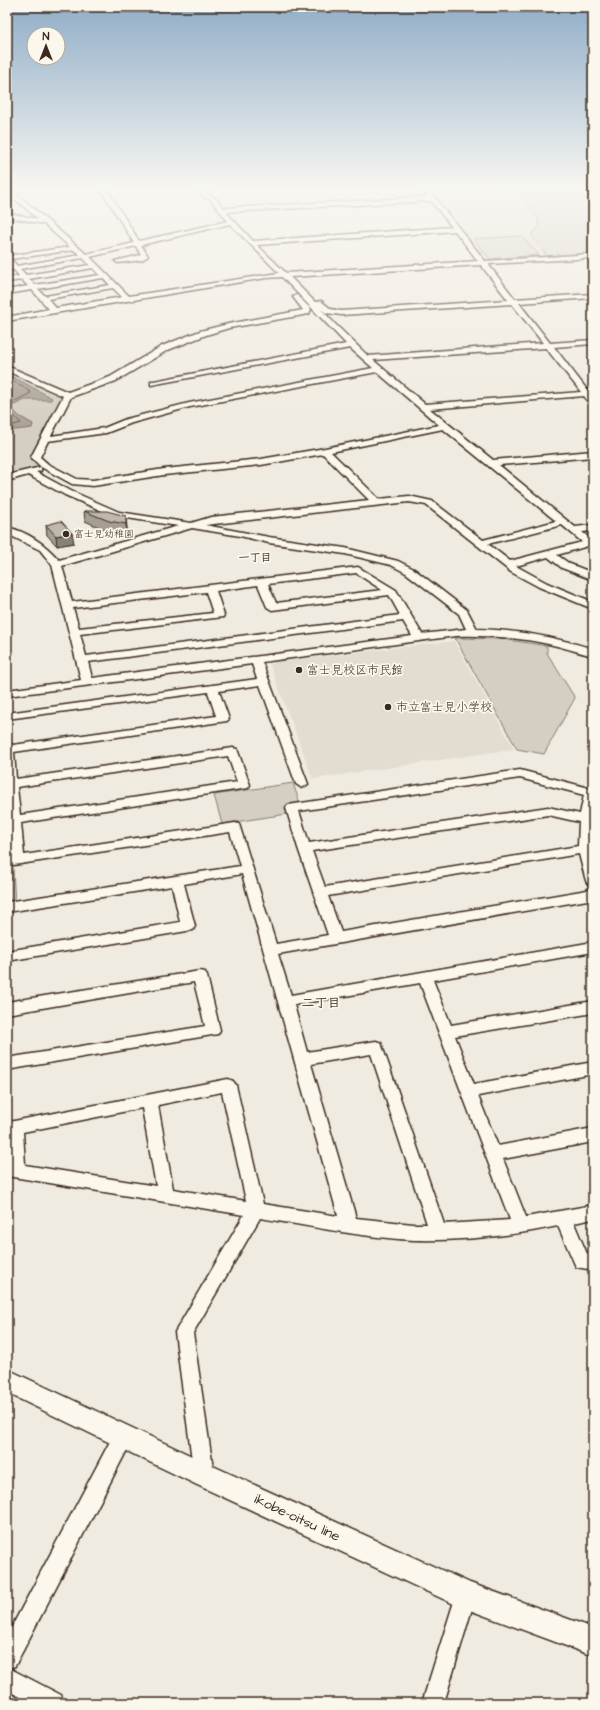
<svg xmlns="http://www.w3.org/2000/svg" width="600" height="1710" font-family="'Architects Daughter','Klee One',sans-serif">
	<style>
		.built { fill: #e2dcd1 }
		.green { fill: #d5cec3; stroke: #887c70 }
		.water { fill: #aca397; stroke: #7f7367 }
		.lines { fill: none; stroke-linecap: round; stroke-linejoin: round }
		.shore { stroke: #685a4e; stroke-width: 1 }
		.minor-casing { stroke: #3b2a1e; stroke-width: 3 }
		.major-casing { stroke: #3b2a1e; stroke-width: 3 }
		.minor { fill: #fbf7ec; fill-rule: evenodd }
		.major { fill: #fbf7ec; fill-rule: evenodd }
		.wall { fill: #a59e95; stroke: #3b2a1e }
		.shaded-wall { fill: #868179; stroke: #3b2a1e }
		.building { fill: #c0b8ad; stroke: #3b2a1e }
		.poi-dot { fill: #3b2a1e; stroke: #fbf7ec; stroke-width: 1.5 }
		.labels { text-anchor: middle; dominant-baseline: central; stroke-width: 3.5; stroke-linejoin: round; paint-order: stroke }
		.far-poi-label { font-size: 10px; fill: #3b2a1e; stroke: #fbf7ec; text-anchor: start }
		.far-neighbourhood-label { font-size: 11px; font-weight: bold; fill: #3b2a1e; stroke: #fbf7ec }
		.poi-label { font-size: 12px; fill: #3b2a1e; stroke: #fbf7ec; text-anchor: start }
		.neighbourhood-label { font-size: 13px; font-weight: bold; fill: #3b2a1e; stroke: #fbf7ec }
		.near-street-label { font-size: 14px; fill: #3b2a1e; stroke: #fbf7ec }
	</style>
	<rect width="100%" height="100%" fill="#f0ebe0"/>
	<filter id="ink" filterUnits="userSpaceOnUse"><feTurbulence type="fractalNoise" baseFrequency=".025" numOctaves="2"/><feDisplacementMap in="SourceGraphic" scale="8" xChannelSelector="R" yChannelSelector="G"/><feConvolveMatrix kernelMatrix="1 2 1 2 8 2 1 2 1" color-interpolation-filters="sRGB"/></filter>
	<g filter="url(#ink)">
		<g class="built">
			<path d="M428 188H573L593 208V254L485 261Z"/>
			<path d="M454 641 514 749 313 779 270 665 274 662Z"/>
		</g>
		<g class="green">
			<path d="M574 191 593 209V253L547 256 531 235 539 226 537 216 519 195Z"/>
			<path d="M521 236 539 255 490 259 473 239Z"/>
			<path d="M7 369 65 395V399L30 457 38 464V467L7 475Z"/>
			<path d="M455 638 502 639 547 646V653L575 698 544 754 517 749Z"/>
			<path d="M293 783 300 804 285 806 287 814 222 824 214 795Z"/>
			<path d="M13 868 15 903 7 904V869Z"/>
		</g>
		<path class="water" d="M7 375C23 381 36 390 52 398L51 400H25L12 406V409L19 416 33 424 32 428 7 431Z"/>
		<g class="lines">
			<path class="shore" d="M7 379 23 386 31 393 9 404V411L21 423 7 427"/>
			<g class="minor-casing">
				<g id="minor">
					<path d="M7 188H10L86 254 134 243 100 188H106L139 241 228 221 210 199 204 197 197 188H203L208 195 214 197 224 208 428 197 421 188H427L485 261 593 254V258L488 264 515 299 593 294V298L519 303 550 343 593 340V344L554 347 588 391H593V404H590L584 396 430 409 493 460 593 451V457L499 465 575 527 593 525V531L582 532 593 541V549L588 546 557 555 570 564 593 573V580L562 568 548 557 516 566 547 583 593 602V609L539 587 511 572 426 505 409 502 205 525 269 537 345 548 398 561 414 569 467 610 477 629C517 630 555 637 593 649V656C581 653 569 649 557 646 524 638 490 635 456 636L262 662 308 784 302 788 296 784 260 685 219 691 229 719 227 721 14 752 16 779 233 748 237 749 250 785 248 788 21 823 24 855 235 823 239 824 276 944 328 935 298 848 286 808 288 805 520 770 593 789 591 837 593 886 588 884 586 881 579 854 328 896 341 932 593 889V899L278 954 291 995 593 942V952L433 980 451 1025 593 1001V1013L455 1036 474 1084 593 1062V1074L478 1096 498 1146 593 1128V1142L503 1159 526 1217 593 1205V1219L574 1223 587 1254H593V1270L576 1267 558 1226C511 1236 462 1241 414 1240 363 1238 311 1226 260 1218L193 1333 214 1475 211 1482 204 1485 197 1482 194 1475 175 1332 244 1215 7 1176V1162H9L7 1127 9 1122 228 1079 233 1081 236 1085 263 1204 338 1216 242 874 184 884 195 926 193 930 7 961V951L180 922 172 886 7 912V902L240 866 230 832 7 866V858L11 857 7 810V741L13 745 216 716 208 692 7 719V713L257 679 252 664 7 696V690L81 680 52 565 40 550 7 534V527C28 532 45 544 59 560L178 526 114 516 65 495 28 475 7 481V475L41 467 31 457 63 396 7 371V366L68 392 110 377 162 346 200 331 228 324 303 310 293 297 297 295 311 309 309 314 229 328 206 335 168 350 116 381 71 397 51 436 104 428 126 419 189 403 373 368 350 348 151 385V381H154L346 344 282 277 266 278 7 321V317L49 309 32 290 7 294V290L28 286 22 280 7 282V278L19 276 14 270H7L11 267 7 263V256L70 247 44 224 7 217V213L38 219 7 192ZM431 201 452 227 253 241 226 212ZM230 224 279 273 129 296 90 257 136 246 141 255 115 261 118 263 142 260 148 256 141 245ZM455 231 478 261 286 273 257 245ZM74 250 80 255 17 266 11 259ZM83 258 90 265 26 275 20 269ZM481 265 508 300 341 311 331 309 321 301 315 302 290 277ZM93 268 100 275 35 285 29 279ZM103 278 110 285 45 296 38 289ZM113 288 122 297 56 308 48 299ZM512 304 543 343 368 356 336 325 321 309 326 313 341 315ZM546 348 581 392 425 404 373 360ZM377 372 439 425 325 448 261 459 164 469 93 480 77 479 48 464 40 457 48 441 106 433 132 423 190 407ZM443 429 556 521 483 540 432 501 409 496 379 499 331 452ZM323 454 369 500 211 517 191 523 119 512 71 491 36 472 41 471V467L72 484 93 486 164 475 261 465ZM562 525 582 542 510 561 488 544ZM192 528 240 536 269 543 345 554 391 565 406 573 459 614 466 629 422 634 396 590 358 567 72 602 62 566ZM356 573 382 590 276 603 268 584ZM258 585 267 607 272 610 389 595 400 615 86 656 80 634 223 617 224 615 216 591ZM206 592 213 613 79 628 73 608ZM403 621 412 636 92 678 88 662ZM228 756 237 782 20 815 17 787ZM520 778 584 795 580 814 548 807 309 843 299 811ZM548 815 579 822 578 846 325 887 312 851ZM420 983 510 1220 444 1224 381 1043 376 1041 307 1052 294 1005ZM371 1054 427 1224H413L356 1218 311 1064ZM222 1092 246 1201 173 1189 158 1105ZM142 1108 156 1186 25 1165 23 1132Z"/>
					<path d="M578 188H593V190L580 191Z"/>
					<path d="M200 971 205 972 207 976 220 1030 218 1034 7 1070V1058L205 1026 194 982 7 1014V1002Z"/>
					<path d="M123 1427 130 1430 133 1437 130 1444 15 1666 9 1668 61 1695 64 1703H31L7 1690V1636L116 1430Z"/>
					<path d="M466 1585 473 1588 476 1595 444 1703H422L456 1595 459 1588Z"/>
				</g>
			</g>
			<g class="major-casing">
				<g id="major">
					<path d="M575 188H584L593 197V203Z"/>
					<path d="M7 1369 213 1466 470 1583 593 1628V1656L456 1605 195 1484 7 1393Z"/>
				</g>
			</g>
			<use href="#minor" class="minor"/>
			<use href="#major" class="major"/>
		</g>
		<g class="wall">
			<path d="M84 511 126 516 127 534 110 532 85 521Z"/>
			<path d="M46 525 74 543 57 546 47 535Z"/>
		</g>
		<g class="shaded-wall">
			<path d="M126 516 127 527V534L126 524Z"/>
			<path d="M72 533 74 543 57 546 56 536Z"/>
		</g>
		<g class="building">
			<path d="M84 511H107L126 516V524L109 521Z"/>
			<path d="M61 521 72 533 56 536 46 525Z"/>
		</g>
	</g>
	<linearGradient id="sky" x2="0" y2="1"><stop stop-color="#90adc8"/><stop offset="0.44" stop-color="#f8f6f1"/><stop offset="1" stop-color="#f8f6f1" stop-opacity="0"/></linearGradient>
	<rect width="600" height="428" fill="url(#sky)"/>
	<g class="poi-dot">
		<circle cx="66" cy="534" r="4"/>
		<circle cx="299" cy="670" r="4"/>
		<circle cx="388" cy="707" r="4"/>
	</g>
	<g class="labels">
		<g class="far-poi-label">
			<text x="74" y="534">富士見幼稚園</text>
		</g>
		<g class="far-neighbourhood-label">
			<text x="255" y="557">一丁目</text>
		</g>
		<g class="poi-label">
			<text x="307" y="670">富士見校区市民館</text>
			<text x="396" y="707">市立富士見小学校</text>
		</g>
		<g class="neighbourhood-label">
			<text x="321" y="1003">二丁目</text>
		</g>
		<g class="near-street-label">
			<text transform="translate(297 1518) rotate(25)">ikobe-oitsu line</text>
		</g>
	</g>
	<rect width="600" height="1710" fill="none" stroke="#fbf7ec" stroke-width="24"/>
	<rect x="12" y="12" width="576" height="1686" fill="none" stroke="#3b2a1e" stroke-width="1.5" filter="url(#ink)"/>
	<g transform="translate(46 46)"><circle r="19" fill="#fbf7ec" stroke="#aea59a"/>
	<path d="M0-3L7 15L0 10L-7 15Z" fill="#3b2a1e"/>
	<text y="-6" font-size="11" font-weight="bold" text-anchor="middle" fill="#3b2a1e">N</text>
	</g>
</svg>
